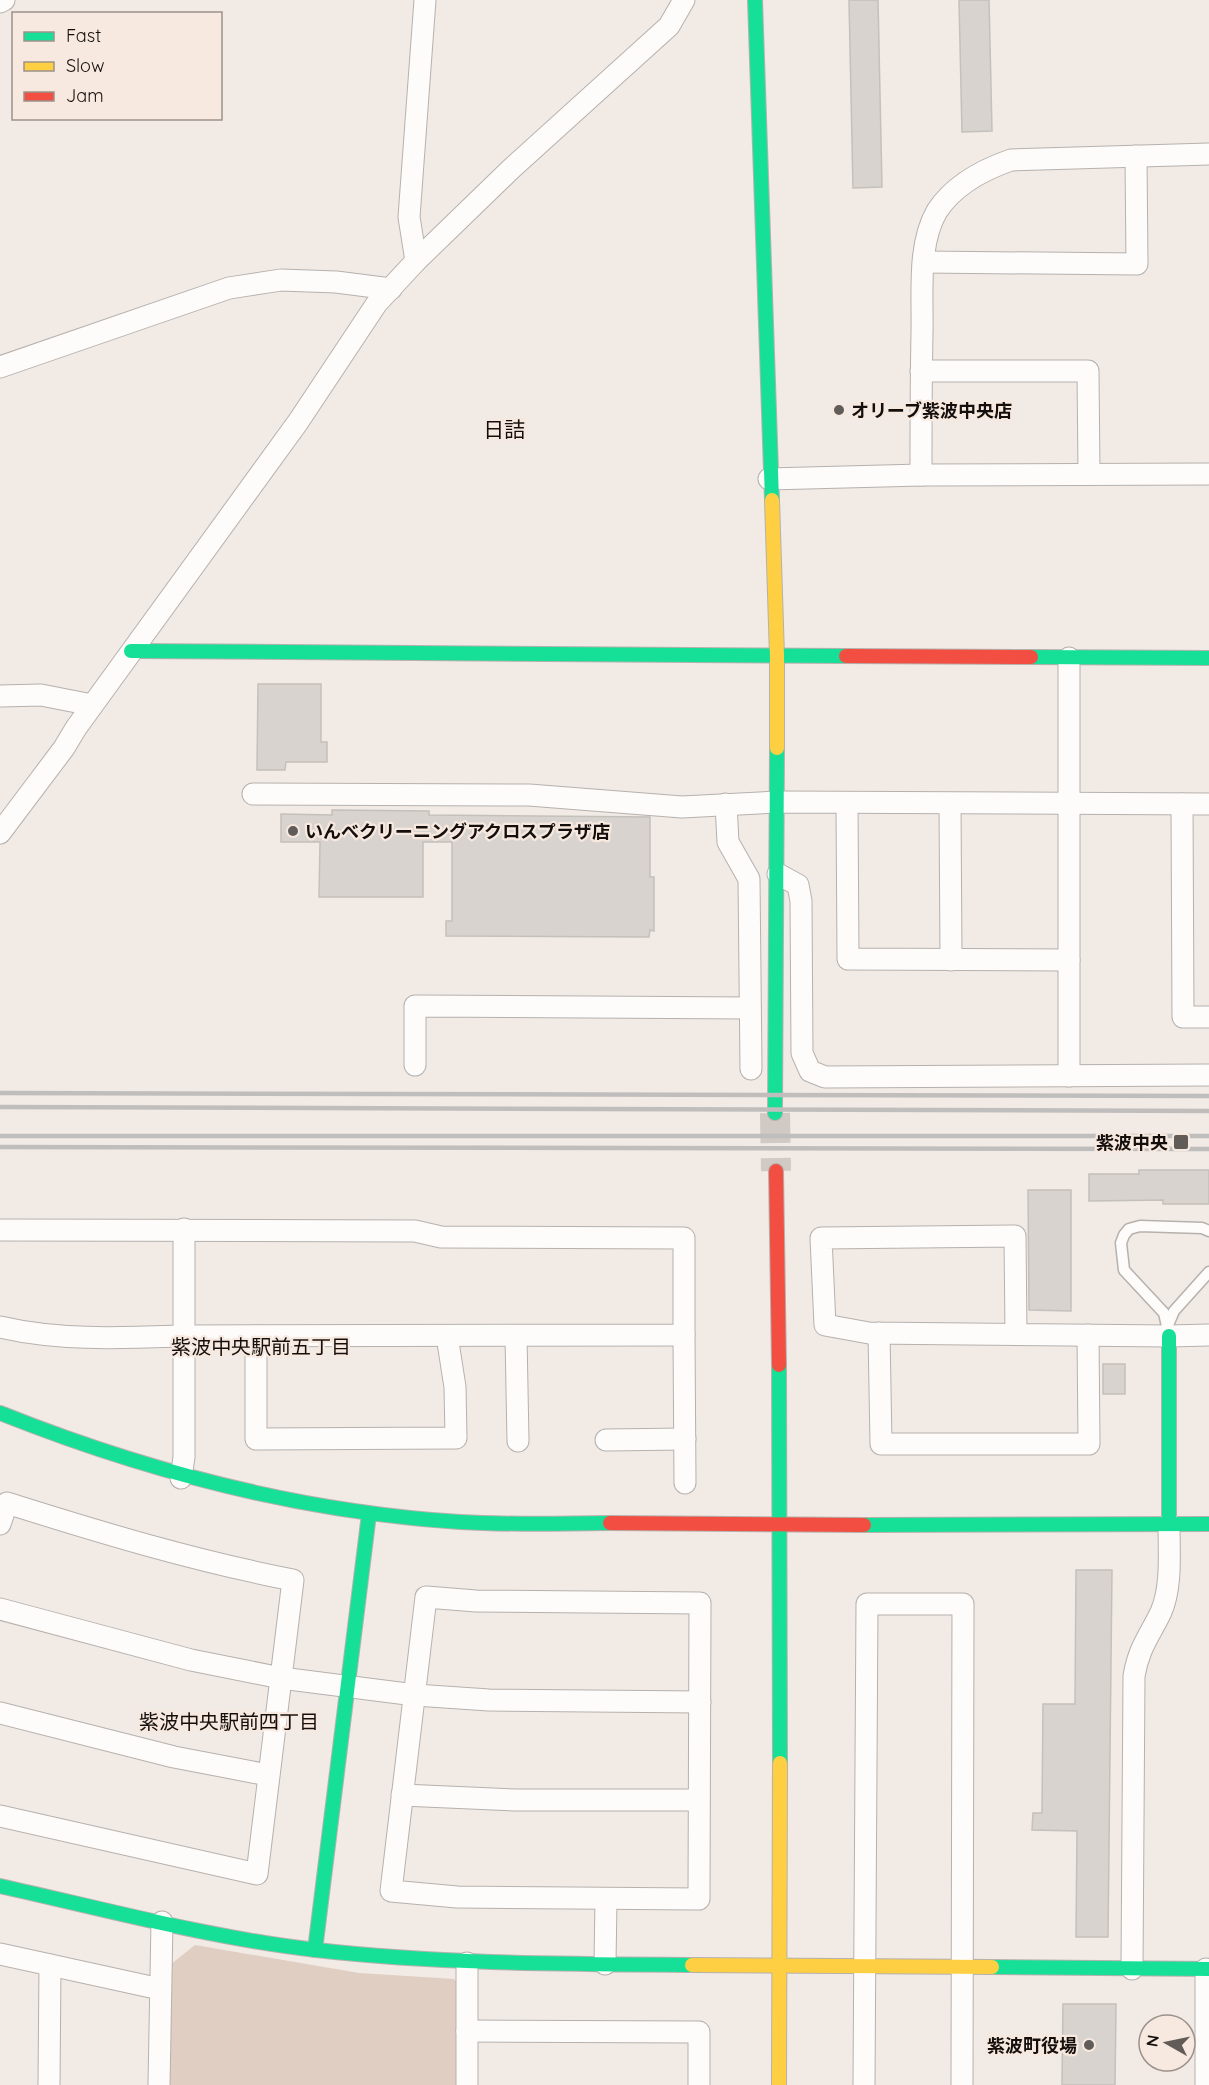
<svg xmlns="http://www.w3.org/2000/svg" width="1209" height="2085" font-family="Quicksand,'Noto Sans JP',sans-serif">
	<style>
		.green { fill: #dfcec1 }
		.building { fill: #d8d3ce; stroke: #c4c0bb; stroke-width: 1.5 }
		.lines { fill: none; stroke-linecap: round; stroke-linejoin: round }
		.secondary-tunnel { stroke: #d0c9c4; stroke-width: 30; stroke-dasharray: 30 15; stroke-linecap: butt }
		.lane-casing { stroke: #b6b1ad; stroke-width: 13 }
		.street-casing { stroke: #b6b1ad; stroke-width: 23 }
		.fast-casing { stroke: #b6b1ad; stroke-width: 16 }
		.slow-casing { stroke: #b6b1ad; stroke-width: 16 }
		.jam-casing { stroke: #b6b1ad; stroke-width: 16 }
		.lane { stroke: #fdfcfb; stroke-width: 10 }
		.street { stroke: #fdfcfb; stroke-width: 21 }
		.fast { stroke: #16e098; stroke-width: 14 }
		.slow { stroke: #ffcf43; stroke-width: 14 }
		.jam { stroke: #f24e42; stroke-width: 14 }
		.rail { stroke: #c0bebd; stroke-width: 4.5 }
		.poi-dot { fill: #615c58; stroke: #f7e9df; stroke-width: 2 }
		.labels { text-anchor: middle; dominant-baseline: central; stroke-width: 4.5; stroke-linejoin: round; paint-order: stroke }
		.poi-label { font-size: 18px; font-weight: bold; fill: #140f0c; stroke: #f7e9df; text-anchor: start }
		.neighbourhood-label { font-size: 20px; fill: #140f0c; stroke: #f7e9df }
		.quarter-label { font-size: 21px; fill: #140f0c; stroke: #f7e9df }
	</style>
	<rect width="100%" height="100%" fill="#f1eae5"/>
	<path class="green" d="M195 1945 359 1973 454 1979 460 1986 459 2085H168L170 1965Z"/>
	<g class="building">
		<path d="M849 0H878L882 187 853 188Z"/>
		<path d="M959 0H989L992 131 962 132Z"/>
		<path d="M258 684H321V742H327V762H286L285 770H257Z"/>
		<path d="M332 810 429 811V815L650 817V877H654V931L650 930 649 937 446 936V921H452V842H423V897H319L320 842H281V814L332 815Z"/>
		<path d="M1139 1170H1209V1204H1163V1200L1089 1201V1174H1139Z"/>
		<path d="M1028 1190H1071V1311L1029 1310Z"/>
		<rect x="1103" y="1364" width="22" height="30"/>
		<path d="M1076 1570H1112L1108 1937H1076L1077 1831 1032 1830 1033 1813H1042L1043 1704H1075Z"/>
		<path d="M1063 2004H1116L1115 2085H1062Z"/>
	</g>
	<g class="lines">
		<path class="secondary-tunnel" d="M775 1113 776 1171"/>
		<g class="lane-casing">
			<g id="lane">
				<path d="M1168 1325 1174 1311 1209 1272"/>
				<path d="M1169 1335 1164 1313 1124 1270 1121 1243 1124 1235 1129 1229 1140 1226 1202 1228 1209 1231"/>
			</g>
		</g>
		<g class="street-casing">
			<g id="street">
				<path d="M0 2 4 0"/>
				<path d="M416 261 409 217 425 0"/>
				<path d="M924 262 1137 264 1136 156"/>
				<path d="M0 367 229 288 281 280 336 282 391 289"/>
				<path d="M921 371H1088L1089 474"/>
				<path d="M921 475C921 428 921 380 922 333 923 295 917 245 937 211 954 185 982 170 1011 160L1209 154"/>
				<path d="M769 479 921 475 1209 474"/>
				<path d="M0 696 41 695 92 705"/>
				<path d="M253 794 529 795 682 807 777 802 1209 804"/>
				<path d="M847 803 848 959 1069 960"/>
				<path d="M726 804 728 842 749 879 751 1069"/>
				<path d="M950 804 951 960"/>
				<path d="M1182 804 1183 1017H1209"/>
				<path d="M0 833 64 748 76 728 298 422 377 303 416 261 511 169 669 26 684 0"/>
				<path d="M778 874 798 885 801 901 802 1053 810 1071 825 1077 1209 1075"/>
				<path d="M415 1065V1006L750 1008"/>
				<path d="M1069 1076V658"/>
				<path d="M0 1230 415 1231 441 1237 684 1238V1335L184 1336C122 1338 60 1341 0 1327"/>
				<path d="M879 1333 881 1444H1089L1088 1335"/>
				<path d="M1016 1334 1015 1236 821 1238 825 1325 869 1333 1169 1336 1209 1335"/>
				<path d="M684 1335 685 1483"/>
				<path d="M256 1336V1439L456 1438 455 1387 447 1336"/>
				<path d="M516 1336 518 1441"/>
				<path d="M606 1440 685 1439"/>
				<path d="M181 1478 184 1457V1229"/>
				<path d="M0 1524 7 1503C102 1533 195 1561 293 1580L257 1874 0 1816"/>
				<path d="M426 1597 476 1601 700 1603 699 1899 457 1897 391 1891Z"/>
				<path d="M0 1609 191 1660 281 1678 415 1695 489 1700 700 1702"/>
				<path d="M0 1713 174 1757 268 1775"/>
				<path d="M402 1795 516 1800H699"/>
				<path d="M0 1954 160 1989"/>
				<path d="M605 1964 606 1899"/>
				<path d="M1132 1969 1134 1676C1139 1647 1149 1637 1161 1612 1172 1587 1169 1552 1169 1524"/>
				<path d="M1206 1969V2085"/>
				<path d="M467 2031 699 2032V2085"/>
				<path d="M49 2085 50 1965"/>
				<path d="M159 2085 162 1922"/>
				<path d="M467 2085V1963"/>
				<path d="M864 2085 867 1604H963L962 2085"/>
			</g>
		</g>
		<g class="fast-casing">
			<g id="fast">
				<path d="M755 0 772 500"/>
				<path d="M131 651 846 656"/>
				<path d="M1031 657 1209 658"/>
				<path d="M775 1113 777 748"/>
				<path d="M1169 1336V1524"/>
				<path d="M779 1365 780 1763"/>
				<path d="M0 1413C148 1472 300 1512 460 1522 510 1525 560 1524 610 1523"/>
				<path d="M864 1525 1209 1524"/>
				<path d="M0 1886C104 1909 210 1938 316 1950 441 1964 566 1964 692 1965"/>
				<path d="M315 1950 369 1514"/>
				<path d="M992 1967 1209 1969"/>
			</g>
		</g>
		<g class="slow-casing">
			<g id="slow">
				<path d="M772 500 777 656V748"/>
				<path d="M692 1965 992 1967"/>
				<path d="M779 2085 780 1763"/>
			</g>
		</g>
		<g class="jam-casing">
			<g id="jam">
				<path d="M846 656 1031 657"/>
				<path d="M776 1171 779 1365"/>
				<path d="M610 1523 864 1525"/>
			</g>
		</g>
		<use href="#lane" class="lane"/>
		<use href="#street" class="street"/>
		<use href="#fast" class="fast"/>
		<use href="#slow" class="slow"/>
		<use href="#jam" class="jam"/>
		<g class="rail">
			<path d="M0 1093 1209 1096"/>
			<path d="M0 1107 1209 1111"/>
			<path d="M0 1136H1209"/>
			<path d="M0 1147 1209 1149"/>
		</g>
	</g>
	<g class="poi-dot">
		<circle cx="839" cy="410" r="6"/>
		<circle cx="293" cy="831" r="6"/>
		<rect x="1173" y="1134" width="16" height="16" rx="3"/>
		<circle cx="1089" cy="2045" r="6"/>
	</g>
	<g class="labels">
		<g class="poi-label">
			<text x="851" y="410">オリーブ紫波中央店</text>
			<text x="305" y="831">いんべクリーニングアクロスプラザ店</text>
			<text x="1168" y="1142" text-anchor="end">紫波中央</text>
			<text x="1077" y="2045" text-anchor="end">紫波町役場</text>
		</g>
		<g class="neighbourhood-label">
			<text x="261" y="1346">紫波中央駅前五丁目</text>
			<text x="229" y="1721">紫波中央駅前四丁目</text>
		</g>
		<g class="quarter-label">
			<text x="504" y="429">日詰</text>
		</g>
	</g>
	<rect x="12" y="12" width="210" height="108" fill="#f7e9df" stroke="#9c928b" stroke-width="1.5"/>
	<rect x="24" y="32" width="30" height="9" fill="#16e098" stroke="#9c928b" stroke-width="1.5"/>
	<text x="66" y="42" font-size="18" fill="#140f0c">Fast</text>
	<rect x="24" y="62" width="30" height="9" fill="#ffcf43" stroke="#9c928b" stroke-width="1.5"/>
	<text x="66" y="72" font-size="18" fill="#140f0c">Slow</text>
	<rect x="24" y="92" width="30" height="9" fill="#f24e42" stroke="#9c928b" stroke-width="1.5"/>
	<text x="66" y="102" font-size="18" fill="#140f0c">Jam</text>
	<g transform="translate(1167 2043) rotate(279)"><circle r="28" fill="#f7e9df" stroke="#9c928b" stroke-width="1.5"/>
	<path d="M0-4.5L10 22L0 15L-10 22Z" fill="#615c58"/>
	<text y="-9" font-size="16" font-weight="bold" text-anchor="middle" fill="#140f0c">N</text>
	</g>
</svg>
